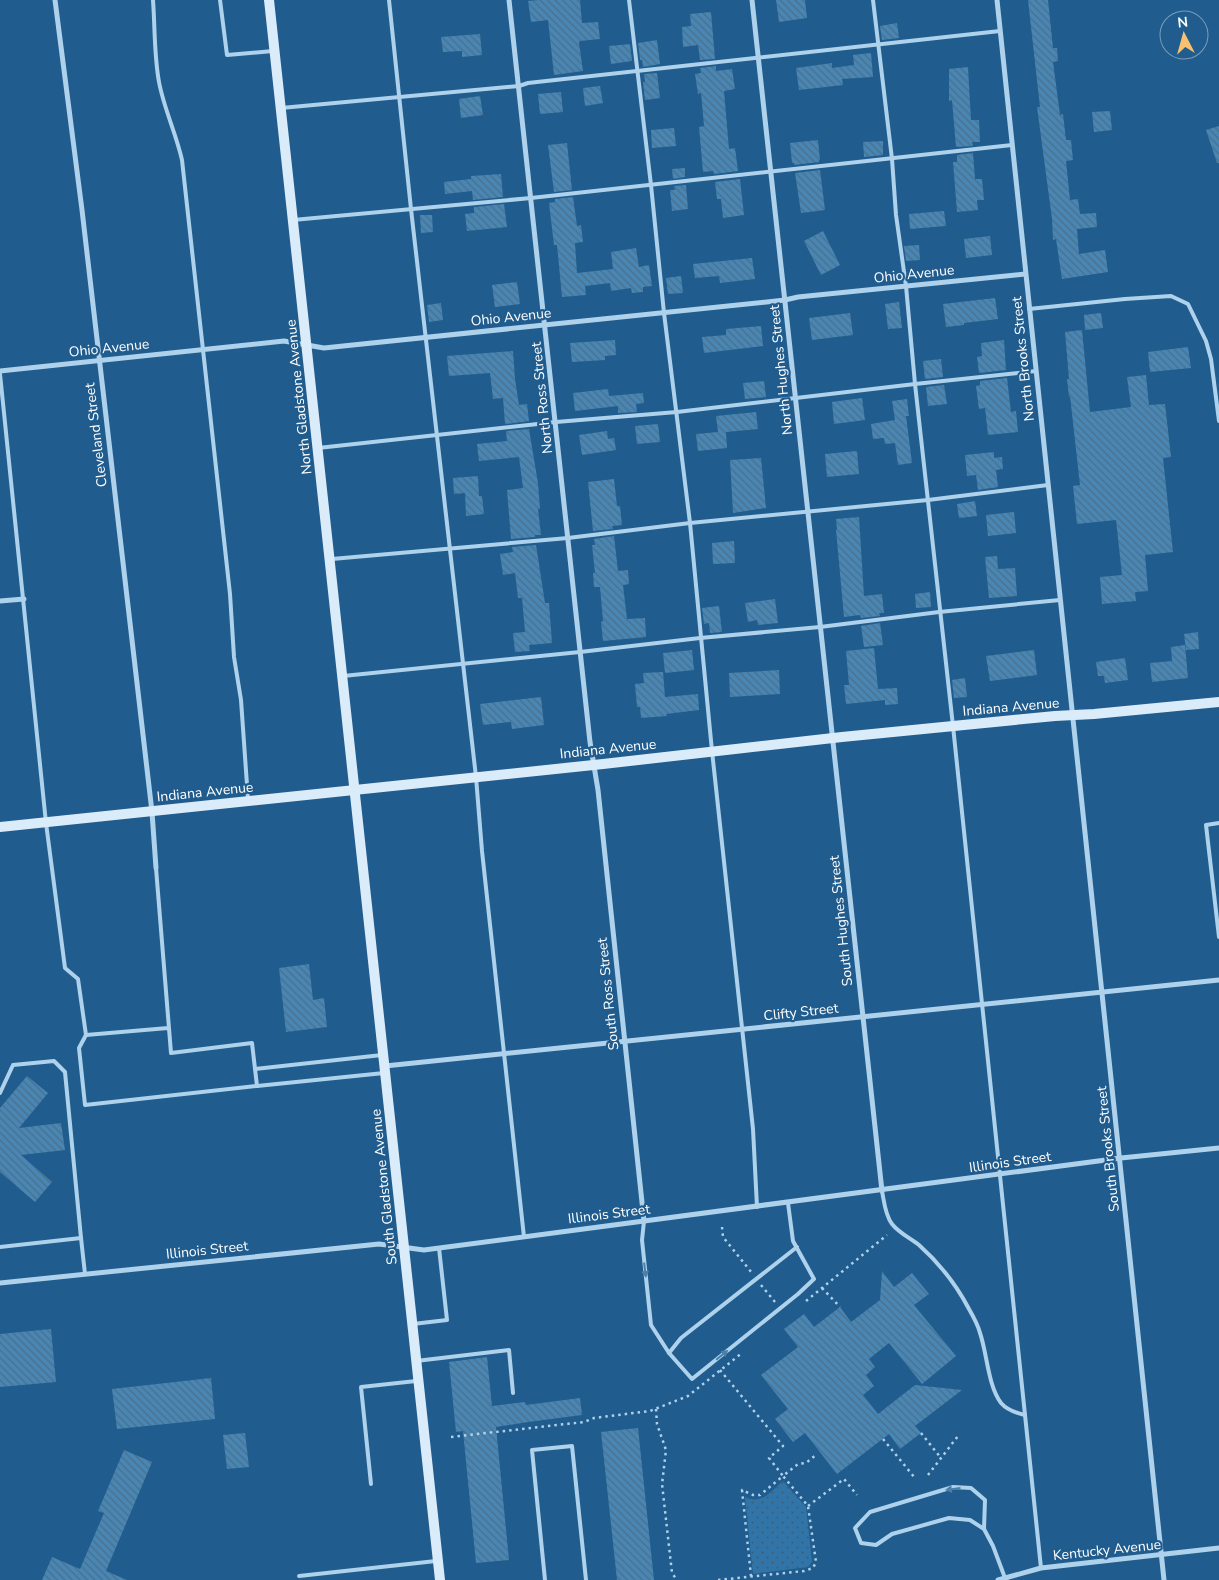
<svg xmlns="http://www.w3.org/2000/svg" width="1219" height="1580" font-family="'Nunito Sans',sans-serif">
	<style>
		.park { fill: url(#park-dots) }
		.building { fill: url(#building-back-hatch) }
		.lines { fill: none; stroke-linecap: round; stroke-linejoin: round }
		.path { stroke: #aed1ec; stroke-width: 2.5; stroke-dasharray: 2.5 4; stroke-linecap: butt }
		.lane { stroke: #aed1ec; stroke-width: 4 }
		.street { stroke: #aed1ec; stroke-width: 5 }
		.secondary { stroke: #daebf9; stroke-width: 10 }
		.oneway { fill: #4b7faa }
		.labels { text-anchor: middle; dominant-baseline: central; stroke-width: 4.5; stroke-linejoin: round; paint-order: stroke }
		.street-label { font-size: 14px; fill: #fff; stroke: #205c8d }
	</style>
	<defs>
		<pattern id="park-dots" width="8" height="8" patternUnits="userSpaceOnUse" patternTransform="scale(1.25)"><rect width="8" height="8" fill="#3175a8"/><path d="M2 2h.1M6 6h.1" fill="none" stroke="#405e75" stroke-width="1.8" stroke-linecap="round"/></pattern>
		<pattern id="building-back-hatch" width="6" height="6" patternUnits="userSpaceOnUse" patternTransform="scale(1.25)"><rect width="6" height="6" fill="#4986b4"/><path d="M-1 5l2 2M0 0l6 6M5-1l2 2" fill="none" stroke="#4a6f8a"/></pattern>
	</defs>
	<rect width="100%" height="100%" fill="#205c8d"/>
	<path class="park" d="M783 1481 806 1507 812 1562 808 1567 753 1574 745 1497C762 1505 770 1492 783 1481Z"/>
	<g class="building">
		<path d="M539 0H580L582 23 598 22 600 39 580 41 579 43 583 71 554 75 548 20 531 22 528 1Z"/>
		<path d="M776 0H805L807 18 779 22Z"/>
		<path d="M1028 0H1048L1053 48H1057L1058 61 1053 62 1060 115 1063 114 1066 140H1071L1073 160 1066 161 1070 200 1078 199 1080 214 1096 213 1097 227 1077 229 1079 254 1105 250 1108 272 1062 279 1056 239 1053 240 1052 219 1037 107H1040Z"/>
		<path d="M711 12 715 59 700 60 698 45 683 47 682 27 691 26 690 14Z"/>
		<path d="M897 23 899 38 882 40 880 26Z"/>
		<path d="M480 34 482 55 462 57V51L443 52 441 37Z"/>
		<path d="M657 40 660 64 643 67 642 60H640L638 43Z"/>
		<path d="M630 44 632 61 611 64 609 46Z"/>
		<path d="M871 53 873 77 842 79 843 85 799 90 796 68 832 63V68L854 65 853 55Z"/>
		<path d="M716 66V71L732 69 735 89 724 91 729 149 735 148 738 171 714 174 713 171 703 172 699 127 704 126 701 93 698 94 695 74 701 73 700 68Z"/>
		<path d="M968 67 971 120H979L980 142H972L973 146 956 147 952 100 949 101V69Z"/>
		<path d="M657 73 660 98 645 100 643 82H645L644 74Z"/>
		<path d="M600 86 603 103 585 106 583 88Z"/>
		<path d="M561 92 563 112 540 114 538 94Z"/>
		<path d="M480 96 483 115 461 118 459 99Z"/>
		<path d="M1110 111 1112 130 1094 132 1092 112Z"/>
		<path d="M1219 126V163H1217L1206 130Z"/>
		<path d="M674 128 676 146 652 148 651 130Z"/>
		<path d="M818 140 820 160H819V162L794 165V163H792L790 143Z"/>
		<path d="M883 141V155L864 157 863 142Z"/>
		<path d="M567 143 572 190 554 192 548 145Z"/>
		<path d="M973 153 975 179H982L984 200H977L978 210 957 212 953 162H957V155Z"/>
		<path d="M685 168V177L673 179 672 169Z"/>
		<path d="M820 170 825 210 801 213 795 173Z"/>
		<path d="M501 174 503 197 473 200 472 191 445 194 444 182 471 179V176Z"/>
		<path d="M740 179 744 215 723 218 721 199H717L715 182Z"/>
		<path d="M686 185 688 209 672 211 670 190H675L674 186Z"/>
		<path d="M573 197 577 226 581 225 583 242 575 243 577 273 613 269 611 252 636 248 639 267 649 265 652 286 643 287V292L632 293 631 288 611 291 610 283 585 286 586 295 562 297 557 245H554L549 203 555 202V199Z"/>
		<path d="M504 204 507 227 467 231 465 214 474 213V207Z"/>
		<path d="M944 211 946 226 910 229 909 214Z"/>
		<path d="M420 215H432L433 232 421 233Z"/>
		<path d="M823 231 840 265 821 275 804 241Z"/>
		<path d="M990 236 992 255 966 258 964 239Z"/>
		<path d="M919 245 920 260 906 261 904 246Z"/>
		<path d="M752 258 755 279 720 283 719 276 695 278 693 264Z"/>
		<path d="M681 276 683 293 668 294 666 278Z"/>
		<path d="M517 282 520 304 495 307 492 285Z"/>
		<path d="M995 298 998 319 964 323V325L946 327 943 304Z"/>
		<path d="M899 302 902 328 888 329 885 304Z"/>
		<path d="M441 303 443 320 429 322 427 305Z"/>
		<path d="M850 313 853 335 812 340 809 318Z"/>
		<path d="M1101 313 1103 328 1085 330 1084 315Z"/>
		<path d="M761 326 763 346 704 353 702 337 726 335V329Z"/>
		<path d="M1082 330 1090 412 1131 407 1127 377 1146 375 1149 405 1165 404 1171 457 1163 458 1173 552 1145 555 1148 591 1135 592 1136 601 1102 604 1100 577 1122 575 1116 520 1077 524 1073 486 1080 485 1070 396 1069 397 1067 379H1069L1065 332Z"/>
		<path d="M615 340 616 355 605 356V360L572 362 570 343Z"/>
		<path d="M1004 340 1006 370 979 373 977 357 982 356 981 343Z"/>
		<path d="M1188 347 1191 368 1150 372 1148 352Z"/>
		<path d="M513 351 515 379 519 405 527 404 529 421 505 424 503 398 493 399 490 373 449 376 447 356Z"/>
		<path d="M941 359 943 377 925 379 923 361Z"/>
		<path d="M1007 378 1011 412 1016 411 1018 432 988 435 985 408 979 409 976 386 980 385V381Z"/>
		<path d="M764 381 766 397 745 399 743 383Z"/>
		<path d="M944 385 947 404 928 406 926 387Z"/>
		<path d="M608 389 609 396 643 393 644 403 636 404 637 412 618 413V406L575 411 573 393Z"/>
		<path d="M862 398 865 420 834 424 832 402Z"/>
		<path d="M907 399 909 416H906L912 463 898 465 895 443 885 444 884 438 873 439 871 424 895 420 892 401Z"/>
		<path d="M756 412 758 429 726 432 727 448 698 451 696 434 718 432 716 416Z"/>
		<path d="M658 424 660 442 637 444 635 426Z"/>
		<path d="M529 429 538 483 540 509H538L541 535H535V537L511 539 507 490 523 488 519 457 479 461 477 444 507 441 506 431Z"/>
		<path d="M607 431 608 439 614 438 616 450 582 455 579 435Z"/>
		<path d="M857 451 859 474 827 477 825 454Z"/>
		<path d="M994 452V458L1002 457 1003 469 996 470 998 487 978 490 976 475 967 476 965 455Z"/>
		<path d="M761 458 766 508 733 513 730 460Z"/>
		<path d="M478 476 479 496H482L484 514 466 516 465 493 454 494 453 478Z"/>
		<path d="M614 479 617 506H620L622 525 612 526 613 529 593 531 588 482Z"/>
		<path d="M975 501 977 516 959 518 957 504Z"/>
		<path d="M1014 512 1016 533 988 536 986 515Z"/>
		<path d="M859 517 864 596 882 594 884 613H879L880 616 861 618 860 615 844 617 836 530 837 529 836 519Z"/>
		<path d="M614 536 618 571 628 570 629 584 623 585 627 619 645 618 646 637 603 641 601 622 603 621 600 587H594L593 573H595L592 545H595L594 539Z"/>
		<path d="M734 541 735 563 713 564 712 543Z"/>
		<path d="M536 545 545 603H549L552 643 529 645 530 651 515 652 513 633 525 632 522 598H518L515 573 503 575 500 554 513 552 512 547Z"/>
		<path d="M997 556 998 569 1015 568 1017 596 989 598 985 557Z"/>
		<path d="M930 592 931 607 916 608 915 594Z"/>
		<path d="M775 599 778 623 758 625 757 620 748 622 745 603Z"/>
		<path d="M719 606 722 632 710 633 709 623 704 624 702 608Z"/>
		<path d="M880 623 883 645 864 647 861 626Z"/>
		<path d="M1198 632 1199 649 1186 650 1184 634Z"/>
		<path d="M1185 645 1188 678 1152 682 1150 663 1172 661 1171 647Z"/>
		<path d="M874 648 878 689 897 688 898 704 885 705V700L846 704 844 685H849L846 651Z"/>
		<path d="M692 650 694 670 665 673 663 653Z"/>
		<path d="M1034 650 1037 675 990 681 986 656Z"/>
		<path d="M1125 658 1128 680 1105 683 1104 676H1098L1096 662Z"/>
		<path d="M779 670 780 694 730 697 729 673Z"/>
		<path d="M663 672 665 697 698 694 699 710 666 714 667 716 641 718 640 707H637L635 684 644 683 643 673Z"/>
		<path d="M965 678 967 697 954 698 952 680Z"/>
		<path d="M541 697 544 725 512 729 511 722 483 725 480 704Z"/>
		<path d="M309 964 313 1000 324 998 327 1027 286 1032 279 968Z"/>
		<path d="M27 1076 48 1093 19 1128 61 1123 65 1150 21 1155 52 1182 35 1202 0 1172V1108Z"/>
		<path d="M882 1271 894 1287 912 1273 929 1294 914 1305 956 1356 922 1384 889 1343 869 1359 875 1367 866 1375 874 1386 863 1395 878 1414 915 1385 962 1390 915 1426 921 1433 900 1449 889 1434 837 1474 805 1433 793 1442 775 1419 788 1409 761 1375 798 1347 784 1329 804 1314 814 1327 840 1307 851 1322 880 1300Z"/>
		<path d="M51 1329 56 1382 0 1387V1334Z"/>
		<path d="M487 1357 492 1406 525 1402 526 1405 580 1398 582 1415 528 1422 496 1427 509 1560 476 1563 463 1431 456 1432 449 1362Z"/>
		<path d="M211 1378 215 1419 117 1429 112 1389Z"/>
		<path d="M638 1428 654 1580H617L601 1432Z"/>
		<path d="M245 1433 249 1467 227 1469 223 1435Z"/>
		<path d="M124 1450 152 1462 106 1571 127 1580H42L52 1557 80 1569 104 1513 98 1511Z"/>
	</g>
	<g class="lines">
		<g class="path">
			<path d="M722 1227 723 1237 752 1273"/>
			<path d="M761 1285 775 1302"/>
			<path d="M822 1288 840 1307"/>
			<path d="M806 1301 887 1235"/>
			<path d="M720 1370 783 1446 769 1458 783 1476 798 1464 806 1463 817 1454"/>
			<path d="M656 1409 657 1424 666 1450 662 1484 672 1573 677 1580"/>
			<path d="M921 1433 941 1458"/>
			<path d="M451 1437 584 1422 594 1418 650 1411 688 1396 742 1353"/>
			<path d="M883 1439 915 1478"/>
			<path d="M928 1475 958 1436"/>
			<path d="M808 1506 844 1479 857 1495"/>
			<path d="M718 1580 804 1571 813 1568 816 1562 808 1506 783 1476 760 1495H753L742 1490 751 1576"/>
		</g>
		<g class="lane">
			<path d="M153 0C155 27 154 55 159 82 164 109 176 133 182 160L230 594 234 657 241 700 248 799"/>
			<path d="M220 0 227 55 273 51"/>
			<path d="M389 0 411 209 476 777 482 851 524 1237"/>
			<path d="M629 0 651 185 664 313 690 523 712 751 753 1129 757 1207"/>
			<path d="M873 0 892 159 896 215 906 286 915 384 953 726 1041 1568"/>
			<path d="M281 108 519 86 528 83 1000 31"/>
			<path d="M293 220 531 198 1012 145"/>
			<path d="M1029 309 1125 299 1171 296 1188 304 1206 341 1211 359 1219 421"/>
			<path d="M0 374 46 823 65 968 78 979 86 1035"/>
			<path d="M318 448 556 422 677 412 915 384 1036 371"/>
			<path d="M332 559 568 538 690 523 928 500 1048 485"/>
			<path d="M343 676 580 652 700 638 820 627 939 612 1060 600"/>
			<path d="M1219 823 1206 825 1219 937"/>
			<path d="M156 868 171 1053 252 1043 257 1086 85 1105 79 1048 86 1035 168 1028"/>
			<path d="M255 1069 382 1055"/>
			<path d="M257 1086 384 1073"/>
			<path d="M0 1093 13 1065 54 1061 65 1072 81 1238"/>
			<path d="M882 1191C884 1201 885 1215 892 1224 899 1233 910 1238 919 1245 938 1262 957 1286 969 1309 973 1316 978 1325 980 1333 987 1353 988 1386 1001 1403 1007 1410 1016 1413 1025 1415"/>
			<path d="M644 1221 642 1240 651 1325 669 1353 692 1379 798 1294 814 1279 793 1241 788 1203"/>
			<path d="M0 1247 81 1238 85 1274"/>
			<path d="M413 1324 447 1320 439 1248"/>
			<path d="M669 1353 681 1338 797 1247"/>
			<path d="M416 1361 509 1350 513 1393"/>
			<path d="M371 1484 361 1387 416 1381"/>
			<path d="M984 1529 985 1500 971 1488 953 1487 870 1512 855 1528 861 1543 876 1545 892 1534 949 1518 970 1520 984 1529 993 1546 1005 1578"/>
			<path d="M299 1576 436 1561"/>
			<path d="M545 1580 532 1450 572 1446 586 1580"/>
		</g>
		<g class="street">
			<path d="M55 0 82 210 152 812 156 868"/>
			<path d="M509 0 590 742 598 790 644 1221"/>
			<path d="M752 0 882 1191"/>
			<path d="M997 0 1164 1580"/>
			<path d="M0 371 284 341 324 348 785 300 798 297 1025 274"/>
			<path d="M0 601 24 599"/>
			<path d="M385 1066 1219 980"/>
			<path d="M0 1283 379 1244 424 1250 1121 1158 1219 1148"/>
			<path d="M998 1580 1041 1568 1219 1548"/>
		</g>
		<g class="secondary">
			<path d="M269 0 440 1580"/>
			<path d="M0 827 603 764 842 737 1055 716 1094 714 1219 702"/>
		</g>
	</g>
	<defs><path id="oneway-solid" d="M-6-.8H1V-3.2L6.5 0L1 3.2V.8H-6Z" transform="scale(1.25)"/></defs>
	<g class="oneway">
		<use href="#oneway-solid" transform="translate(645 1270) rotate(83)"/>
		<use href="#oneway-solid" transform="translate(722 1355) rotate(-39)"/>
		<use href="#oneway-solid" transform="translate(953 1489) rotate(173)"/>
	</g>
	<g class="labels">
		<g class="street-label">
			<text transform="translate(914 274) rotate(-6)">Ohio Avenue</text>
			<text transform="translate(511 317) rotate(-6)">Ohio Avenue</text>
			<text transform="translate(109 348) rotate(-6)">Ohio Avenue</text>
			<text transform="translate(1023 359) rotate(-96)">North Brooks Street</text>
			<text transform="translate(781 370) rotate(-96)">North Hughes Street</text>
			<text transform="translate(299 397) rotate(-96)">North Gladstone Avenue</text>
			<text transform="translate(542 398) rotate(-96)">North Ross Street</text>
			<text transform="translate(96 435) rotate(-97)">Cleveland Street</text>
			<text transform="translate(1011 707) rotate(-5)">Indiana Avenue</text>
			<text transform="translate(608 749) rotate(-6)">Indiana Avenue</text>
			<text transform="translate(205 792) rotate(-6)">Indiana Avenue</text>
			<text transform="translate(841 921) rotate(-96)">South Hughes Street</text>
			<text transform="translate(608 994) rotate(-96)">South Ross Street</text>
			<text transform="translate(801 1012) rotate(-6)">Clifty Street</text>
			<text transform="translate(1108 1149) rotate(-96)">South Brooks Street</text>
			<text transform="translate(1010 1162) rotate(-8)">Illinois Street</text>
			<text transform="translate(384 1187) rotate(-96)">South Gladstone Avenue</text>
			<text transform="translate(609 1214) rotate(-7)">Illinois Street</text>
			<text transform="translate(207 1250) rotate(-6)">Illinois Street</text>
			<text transform="translate(1107 1550) rotate(-6)">Kentucky Avenue</text>
		</g>
	</g>
	<g transform="translate(1184 35) rotate(354)"><circle r="24" fill="#205c8d" stroke="#799dbb"/>
	<path d="M0-4L9 19L0 12L-9 19Z" fill="#f9c16f"/>
	<text y="-8" font-size="14" font-weight="bold" text-anchor="middle" fill="#ffffff">N</text>
	</g>
</svg>
